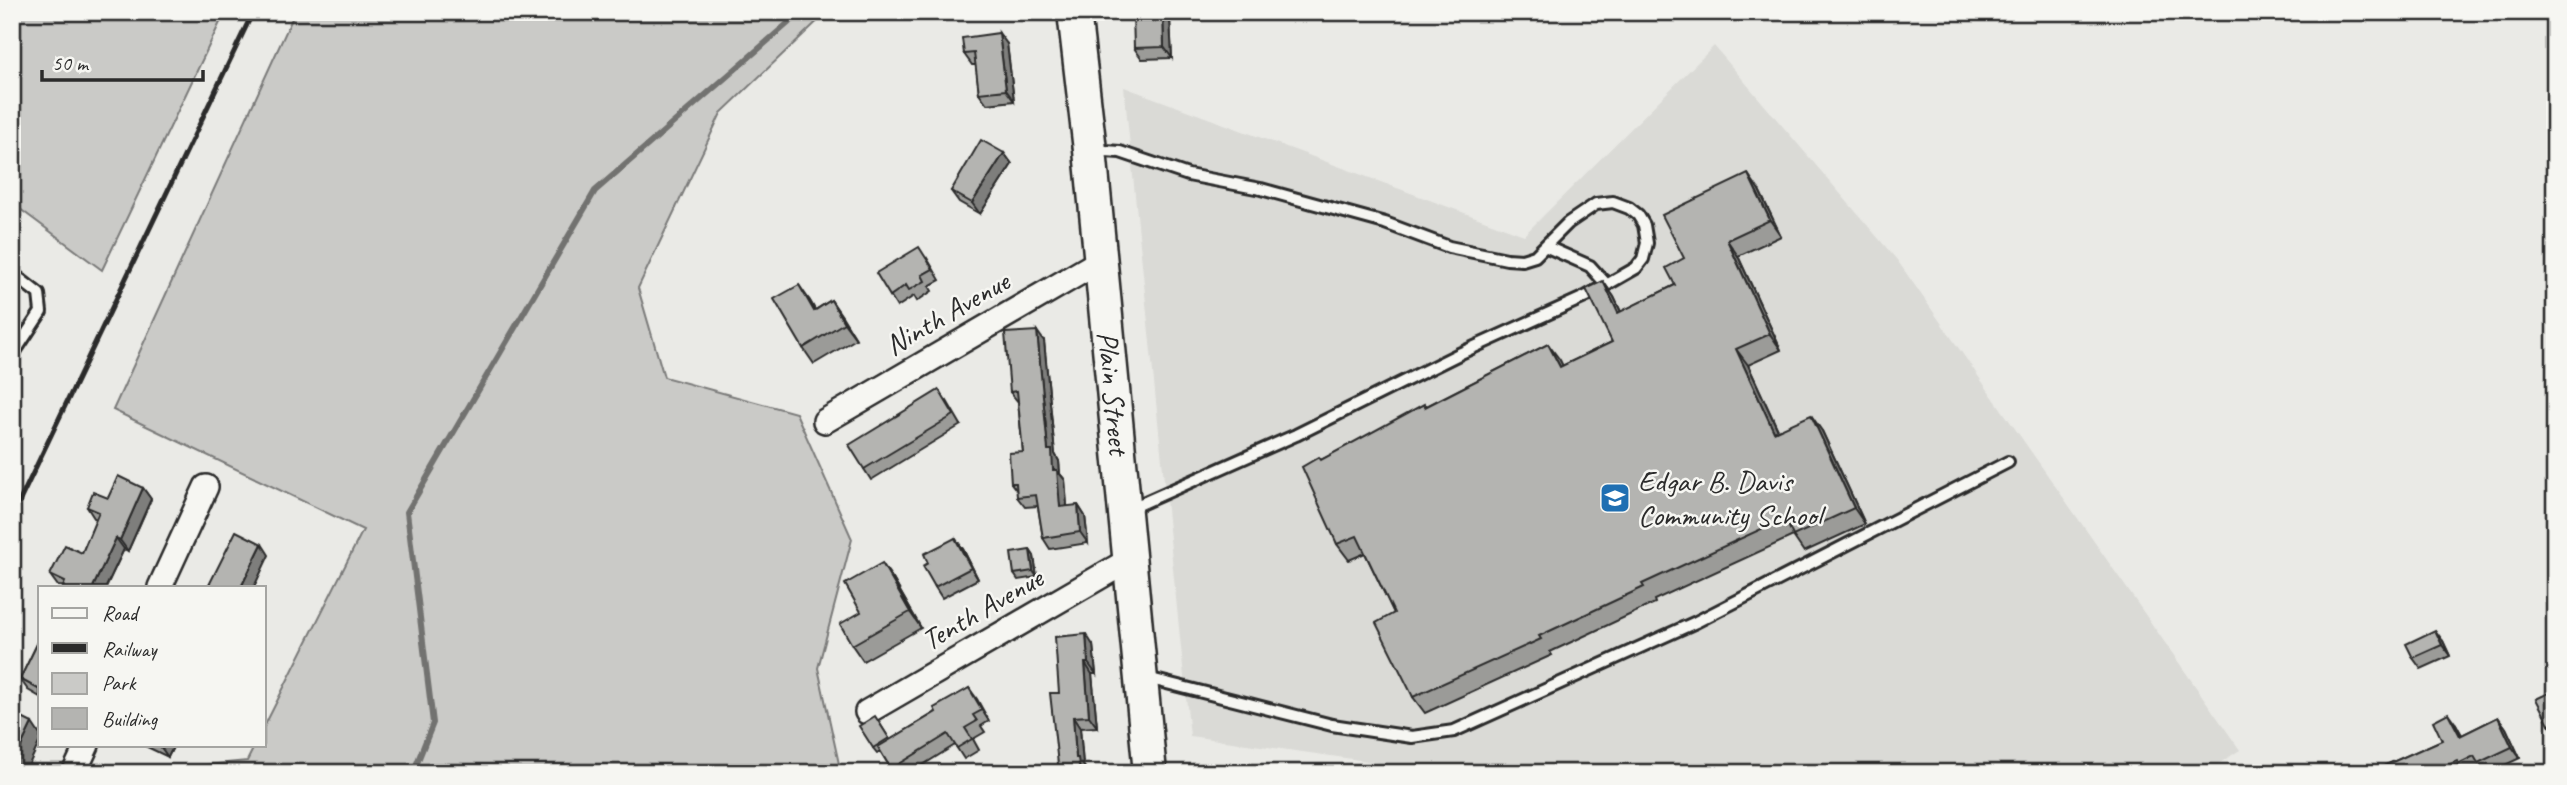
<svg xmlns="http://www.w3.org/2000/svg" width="2567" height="785" font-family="Caveat,sans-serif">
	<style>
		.built { fill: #dadad6 }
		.green { fill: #cacac7; stroke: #7a7a79; stroke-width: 2 }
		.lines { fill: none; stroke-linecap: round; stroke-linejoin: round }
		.stream { stroke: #727270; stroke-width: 6 }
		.lane-casing { stroke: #2b2b2b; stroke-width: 16 }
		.street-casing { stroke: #2b2b2b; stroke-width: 28 }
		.secondary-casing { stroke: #2b2b2b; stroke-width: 37 }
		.lane { stroke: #f6f6f2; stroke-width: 10 }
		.street { stroke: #f6f6f2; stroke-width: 23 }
		.secondary { stroke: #f6f6f2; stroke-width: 32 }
		.rail { stroke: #2b2b2b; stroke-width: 5 }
		.wall { fill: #9b9b98; stroke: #2b2b2b; stroke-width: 2 }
		.shaded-wall { fill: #7e7e7c; stroke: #2b2b2b; stroke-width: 2 }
		.building { fill: #b4b4b1; stroke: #2b2b2b; stroke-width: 2 }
		.labels { text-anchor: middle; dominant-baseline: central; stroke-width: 5; stroke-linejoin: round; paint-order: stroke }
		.street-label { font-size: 30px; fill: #2b2b2b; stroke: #f6f6f2 }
		.poi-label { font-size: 30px; fill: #2b2b2b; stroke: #f6f6f2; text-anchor: start }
	</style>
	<rect width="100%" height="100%" fill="#eaeae6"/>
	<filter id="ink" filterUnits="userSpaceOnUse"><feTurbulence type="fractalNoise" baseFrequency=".0143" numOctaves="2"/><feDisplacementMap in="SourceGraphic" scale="14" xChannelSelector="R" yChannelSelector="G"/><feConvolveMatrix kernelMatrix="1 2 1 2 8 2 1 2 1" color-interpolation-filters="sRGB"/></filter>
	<g filter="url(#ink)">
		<path class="built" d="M1714 46 1897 260 2240 750 2204 773H1451L1190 736 1124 87 1524 235Z"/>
		<g class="green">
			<path d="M12 12H225L102 270 12 203Z"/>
			<path d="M295 12H827L721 113 638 288 664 377 796 413 852 539 818 668 841 773H125L247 761 255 745H264V727L363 530 113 410Z"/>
		</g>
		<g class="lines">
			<path class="stream" d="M413 773 433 723 407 512 595 191 801 12"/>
			<g class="lane-casing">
				<g id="lane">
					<path d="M1091 150 1120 152 1188 175 1261 189 1385 223 1449 247 1507 259 1522 260 1535 256 1568 223 1596 204 1613 202 1629 208 1638 215 1644 225 1647 243 1643 259 1636 268 1587 296 1461 353 1296 435 1127 510"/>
					<path d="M1547 247 1590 266 1607 285"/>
					<path d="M12 273 39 294 41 312 12 356"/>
					<path d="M1143 677 1332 725 1412 737 1454 731 1696 622 2008 462"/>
				</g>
			</g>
			<g class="street-casing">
				<g id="street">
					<path d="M825 421 1100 261"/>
					<path d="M160 587 206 487"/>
					<path d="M867 712 1129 560"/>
					<path d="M74 773 87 745"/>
				</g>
			</g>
			<g class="secondary-casing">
				<g id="secondary">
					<path id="s1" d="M1074 12 1090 150 1150 773"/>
				</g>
			</g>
			<use href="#lane" class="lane"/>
			<use href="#street" class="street"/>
			<use href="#secondary" class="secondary"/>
			<path class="rail" d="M12 517 253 12"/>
		</g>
		<g class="wall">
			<path d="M1170 19 1172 58 1142 59 1134 48Z"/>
			<path d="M1007 44 1014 101 987 104 979 93 976 65H972L964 54Z"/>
			<path d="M1004 153 1012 164 980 214 959 202 951 191Z"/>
			<path d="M1759 190 1781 236 1738 256 1781 350 1748 365 1778 430 1822 431 1865 524 1804 552 1793 536 1654 600 1655 603 1550 652 1552 655 1425 713 1413 697 1394 613 1365 553 1349 560 1337 544 1319 457 1321 460 1548 344 1562 366 1612 342 1603 281 1614 297 1621 312 1675 285 1684 258Z"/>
			<path d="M927 258 940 280 929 286 932 291 917 301 914 296 897 307 890 296Z"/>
			<path d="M831 300 856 339 814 364 803 348 810 301 815 310Z"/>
			<path d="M1044 341 1055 454 1059 461 1060 474 1065 480 1067 507 1078 505 1085 516 1088 543 1050 549 1043 538 1038 506 1025 507 1017 497V491L1011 483 1023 452 1018 402 1010 392Z"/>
			<path d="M947 401 961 425 871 480 864 469Z"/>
			<path d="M143 488 151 499 128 551 124 549 106 587 58 586 50 575 82 553 97 519 94 518 87 507 108 498Z"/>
			<path d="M955 538 963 549 978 579 942 598 935 587 928 563Z"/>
			<path d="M1030 550 1034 556 1037 577 1018 580 1014 574Z"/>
			<path d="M893 579 921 628 863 661 852 645 861 612Z"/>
			<path d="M40 638V697L28 690 20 679Z"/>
			<path d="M2443 641 2450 656 2421 669 2413 658Z"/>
			<path d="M1093 645 1096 674H1092L1097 727 1080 728 1083 765 1086 770 1095 769 1098 773H1059V693Z"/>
			<path d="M969 688 989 721 981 726 985 732 973 739 979 750 964 759 955 745 910 773H894L880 751 877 753 873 748 879 722 890 740 936 712Z"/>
			<path d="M2555 690V733L2549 724Z"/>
			<path d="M2498 717 2506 728 2520 758 2488 773H2484L2481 768 2470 773 2464 772 2462 773H2368L2442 740 2456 724 2462 735Z"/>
			<path d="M143 745H174L168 757Z"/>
		</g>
		<g class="shaded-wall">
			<path d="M1163 12H1166L1170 19 1172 58 1164 47Z"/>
			<path d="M999 33 1007 44 1014 101 1006 90Z"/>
			<path d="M1004 153 1012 164 980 214 972 203Z"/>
			<path d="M1748 174 1759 190 1781 236 1770 220Z"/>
			<path d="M1727 240 1738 256 1781 350 1770 334Z"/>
			<path d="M1603 281 1614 297 1629 329 1618 313Z"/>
			<path d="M799 285 810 301 825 327 814 311Z"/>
			<path d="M831 300 842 316 856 339 844 323Z"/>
			<path d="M1037 331 1044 341 1055 454 1059 461 1060 474 1065 480 1068 518 1060 507 1053 470 1048 450Z"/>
			<path d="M1548 344 1560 360 1571 383 1560 367Z"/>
			<path d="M1736 349 1748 365 1786 448 1774 432Z"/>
			<path d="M1811 415 1822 431 1865 524 1854 508Z"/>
			<path d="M143 488 151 499 128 551 120 540Z"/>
			<path d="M1078 505 1085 516 1088 543 1080 532Z"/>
			<path d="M116 538 124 549 106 587H93Z"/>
			<path d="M955 538 963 549 978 579 971 568Z"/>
			<path d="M262 544 269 555 254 587H241Z"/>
			<path d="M1030 550 1034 556 1037 577 1033 571Z"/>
			<path d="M882 563 893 579 921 628 910 612Z"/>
			<path d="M2435 630 2443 641 2450 656 2442 645Z"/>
			<path d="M1086 634 1093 645 1096 674 1088 663Z"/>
			<path d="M1085 663 1092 674 1097 727 1089 716Z"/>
			<path d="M969 688 977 699 989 721 982 710Z"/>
			<path d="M2448 713 2456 724 2468 747 2460 736Z"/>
			<path d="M1073 717 1080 728 1083 765 1086 769V773L1080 771 1076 758Z"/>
			<path d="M2498 717 2506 728 2520 758 2512 747Z"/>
			<path d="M32 723 40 735V741L25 773H12V765Z"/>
			<path d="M161 745H174L168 757 160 746Z"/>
		</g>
		<g class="building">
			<path d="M1133 12H1163L1164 47 1134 48Z"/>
			<path d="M999 33 1006 90 979 93 974 53 964 54 962 38Z"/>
			<path d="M981 140 1004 153 972 203 951 191Z"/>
			<path d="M1748 174 1770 220 1727 240 1770 334 1736 349 1774 432 1811 415 1854 508 1793 536 1785 518 1642 584 1644 587 1539 636 1541 639 1413 697 1376 623 1394 613 1357 536 1337 544 1302 467 1319 457 1321 460 1424 404 1425 407 1548 344 1560 367 1612 342 1586 289 1603 281 1618 313 1675 285 1666 268 1684 258 1662 215Z"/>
			<path d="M919 247 933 269 922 275 925 281 909 290 906 285 890 296 876 273Z"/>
			<path d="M799 285 814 311 831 300 844 323 803 348 774 299Z"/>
			<path d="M1037 331 1048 450H1052L1053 470H1057L1060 507 1078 505 1080 532 1043 538 1036 495 1017 497 1016 483H1011L1009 453 1023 452 1017 391 1010 392 1005 333Z"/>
			<path d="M939 390 954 415 864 469 849 445Z"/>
			<path d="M118 476 143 488 120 540 116 538 93 587H63L65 582 50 575 65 545 82 553 99 512 87 507 93 492 108 498Z"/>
			<path d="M236 531 262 544 241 587H208Z"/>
			<path d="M955 538 971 568 935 587 923 566 928 563 924 554Z"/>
			<path d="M1030 550 1033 571 1014 574 1011 553Z"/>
			<path d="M882 563 910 612 852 645 840 624 861 612 845 584Z"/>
			<path d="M2435 630 2442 645 2413 658 2406 644Z"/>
			<path d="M1086 634 1088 663H1085L1089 716 1073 717 1076 758H1078L1080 771 1095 769 1096 773H1059L1050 693H1059L1055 637Z"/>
			<path d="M40 638V690L20 679Z"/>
			<path d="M969 688 982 710 973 715 977 721 965 728 972 739 957 748 948 734 891 769 878 747 936 712 934 708Z"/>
			<path d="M2555 690V722L2549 724 2536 699Z"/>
			<path d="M12 713 32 723 12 765Z"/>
			<path d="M2448 713 2460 736 2498 717 2512 747 2478 763 2474 756 2458 764 2457 761 2429 773H2368L2442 740 2433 721Z"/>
			<path d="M875 716 889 738 873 748 859 726Z"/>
		</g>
	</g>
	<defs>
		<g id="school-square" transform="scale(1.575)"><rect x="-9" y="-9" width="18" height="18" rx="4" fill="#1f6fb2" stroke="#f6f6f2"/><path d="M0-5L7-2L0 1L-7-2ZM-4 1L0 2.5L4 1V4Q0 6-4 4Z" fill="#fff"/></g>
	</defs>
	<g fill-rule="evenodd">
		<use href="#school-square" x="1615" y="498"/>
	</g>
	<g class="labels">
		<g class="street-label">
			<text transform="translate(947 313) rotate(-30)">Ninth Avenue</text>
			<text stroke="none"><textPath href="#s1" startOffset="383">Plain Street</textPath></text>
			<text transform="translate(982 609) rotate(-30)">Tenth Avenue</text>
		</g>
		<g class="poi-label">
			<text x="1638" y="481">Edgar B. Davis<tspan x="1638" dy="34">Community School</tspan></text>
		</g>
	</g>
	<rect width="2567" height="785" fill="none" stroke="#f6f6f2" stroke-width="42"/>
	<rect x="21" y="21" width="2525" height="743" fill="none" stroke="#2b2b2b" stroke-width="2.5" filter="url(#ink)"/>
	<rect x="38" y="586" width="228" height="161" fill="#f6f6f2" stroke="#a5a5a2" stroke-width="2"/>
	<rect x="52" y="608" width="35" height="10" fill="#f6f6f2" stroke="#a5a5a2" stroke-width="2"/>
	<text x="102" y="620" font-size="21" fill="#2b2b2b">Road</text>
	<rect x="52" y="643" width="35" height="10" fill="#2b2b2b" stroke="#a5a5a2" stroke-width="2"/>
	<text x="102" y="656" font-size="21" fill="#2b2b2b">Railway</text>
	<rect x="52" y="673" width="35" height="21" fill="#cacac7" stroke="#a5a5a2" stroke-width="2"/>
	<text x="102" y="690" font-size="21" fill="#2b2b2b">Park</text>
	<rect x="52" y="708" width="35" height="21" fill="#b4b4b1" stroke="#a5a5a2" stroke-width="2"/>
	<text x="102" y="726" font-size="21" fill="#2b2b2b">Building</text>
	<path d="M42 70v10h161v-10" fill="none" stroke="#2b2b2b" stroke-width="3.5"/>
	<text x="52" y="70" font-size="21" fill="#2b2b2b" stroke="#f6f6f2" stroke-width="5" paint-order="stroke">50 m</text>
</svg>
